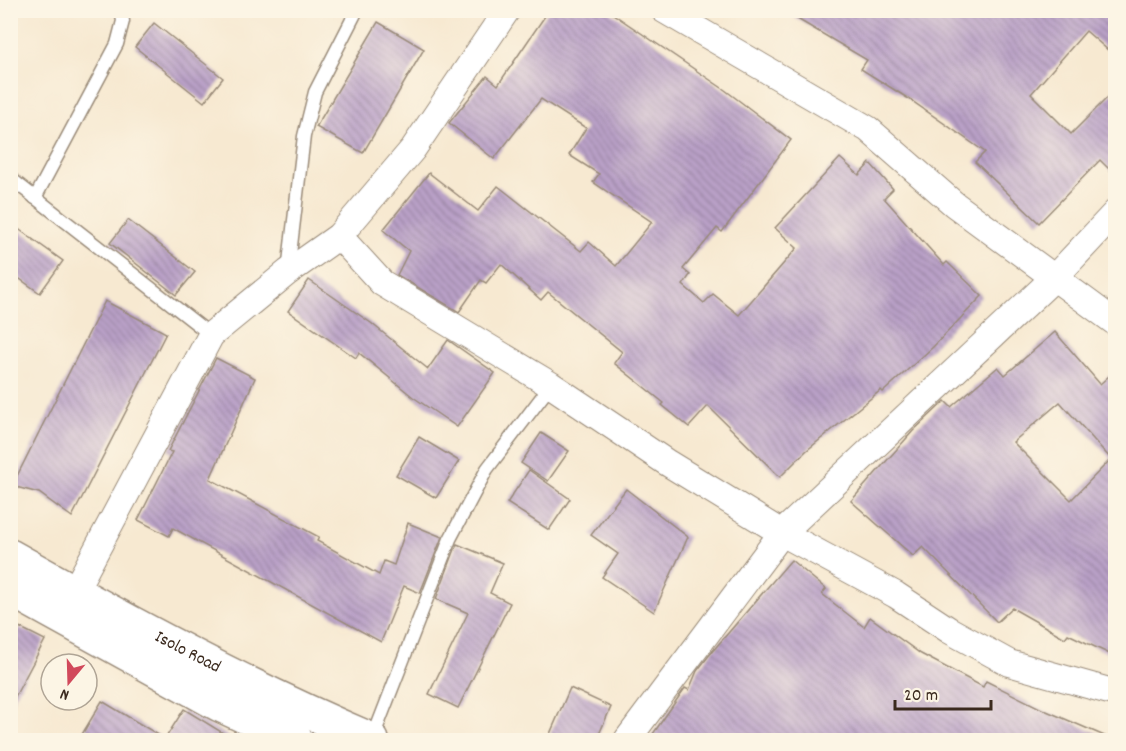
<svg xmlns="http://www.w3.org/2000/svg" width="1126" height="751" font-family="Dekko,sans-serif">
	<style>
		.building { fill: url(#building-back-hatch); fill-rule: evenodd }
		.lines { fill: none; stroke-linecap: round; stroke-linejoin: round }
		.lane-casing { stroke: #998a78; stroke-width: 15 }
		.street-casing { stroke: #998a78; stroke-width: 28 }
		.primary-casing { stroke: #998a78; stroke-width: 36 }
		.lane { stroke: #fff; stroke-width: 12 }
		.street { stroke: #fff; stroke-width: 26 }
		.primary { stroke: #fff; stroke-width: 33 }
		.labels { text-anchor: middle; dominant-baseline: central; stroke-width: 5; stroke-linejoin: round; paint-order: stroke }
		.street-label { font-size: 18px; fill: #3b2a1e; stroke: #fcf5e5 }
	</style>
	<defs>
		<pattern id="building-back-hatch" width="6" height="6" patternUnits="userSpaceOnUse" patternTransform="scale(1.5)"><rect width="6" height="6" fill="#b9a0c7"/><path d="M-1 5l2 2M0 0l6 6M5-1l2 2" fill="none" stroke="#9883a1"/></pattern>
	</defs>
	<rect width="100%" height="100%" fill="#fcf5e5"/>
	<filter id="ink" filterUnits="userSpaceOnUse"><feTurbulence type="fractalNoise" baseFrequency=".0167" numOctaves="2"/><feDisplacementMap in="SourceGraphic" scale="12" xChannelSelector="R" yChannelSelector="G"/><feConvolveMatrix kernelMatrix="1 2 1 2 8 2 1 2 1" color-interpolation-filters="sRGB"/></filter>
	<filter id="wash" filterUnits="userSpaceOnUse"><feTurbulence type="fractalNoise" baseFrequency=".008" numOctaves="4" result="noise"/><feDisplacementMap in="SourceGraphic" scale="24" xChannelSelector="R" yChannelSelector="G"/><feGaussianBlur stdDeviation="1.35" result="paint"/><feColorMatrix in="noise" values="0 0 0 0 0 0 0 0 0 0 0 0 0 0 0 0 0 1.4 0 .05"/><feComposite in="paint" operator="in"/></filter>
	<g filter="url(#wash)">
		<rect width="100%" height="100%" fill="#f7e9d1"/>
		<g id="blocks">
			<g class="building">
				<path d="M549 10H607L725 90 791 140 722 232 717 228 683 269 690 275 683 285 704 303 713 294 739 315 797 248 775 228 840 158 859 175 870 163 893 189 884 198 944 265 947 262 982 296 933 347 883 392 881 390 806 451 780 477 708 406 689 427 662 405 664 403 614 363 622 352 548 292 541 300 501 264 486 283 481 280 459 312 397 275 409 251 383 230 429 173 478 211 498 186 581 251 589 242 616 266 652 222 593 182 599 174 569 155 586 128 541 99 494 159 449 123 487 76 498 85Z"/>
				<path d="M782 10H1116V57L1086 31 1031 94 1071 134 1116 89V176L1100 160 1039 223 975 162 985 152 909 99 861 69 867 60Z"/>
				<path d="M378 22 424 49 363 153 316 127Z"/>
				<path d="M154 23 223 78 204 102 135 47Z"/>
				<path d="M128 220 195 272 176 295 110 243Z"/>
				<path d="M10 223 63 261 40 293 10 272Z"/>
				<path d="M309 280 371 323 428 369 448 340 495 373 457 427 413 397 359 353 356 358 288 311Z"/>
				<path d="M105 301 166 333 72 517 39 493 12 486Z"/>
				<path d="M1055 332 1100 384 1116 370V657L1068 634 1065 638 1012 608 997 622 923 547 913 556 851 501 913 431 945 401 951 407 998 367 1005 375ZM1060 402 1111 459 1071 500 1013 442Z"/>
				<path d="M216 358 255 378 210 479 319 537 317 541 379 575 384 561 394 565 408 523 442 537 420 593 404 586 381 642 173 528 169 536 138 520 172 452 168 451Z"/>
				<path d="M541 433 569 451 548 481 521 463Z"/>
				<path d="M419 437 459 461 436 498 396 475Z"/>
				<path d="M529 470 570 499 549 530 507 503Z"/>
				<path d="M626 489 688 537 654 612 602 577 618 554 591 535Z"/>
				<path d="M457 544 503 563 490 593 510 603 458 708 429 694 468 613 436 599Z"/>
				<path d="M791 560 826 589 822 594 864 627 870 617 921 654 983 687 986 681 1042 709 1116 741H648L685 688 689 690 697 671 711 653Z"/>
				<path d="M19 627 45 640 10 706V644Z"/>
				<path d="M570 688 611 707 596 741H565L550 734Z"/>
				<path d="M102 701 165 739 184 709 236 741H78Z"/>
			</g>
		</g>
	</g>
	<g filter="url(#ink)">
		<use href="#blocks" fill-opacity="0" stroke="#998a78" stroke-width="1.5"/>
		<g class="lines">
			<g class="lane-casing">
				<g id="lane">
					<path d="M10 178 211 335"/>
					<path d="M35 198 117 44 123 21 121 10"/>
					<path d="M288 271 304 136 315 92 357 10"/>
					<path d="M372 740 450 539 487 469 551 385"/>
				</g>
			</g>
			<g class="street-casing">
				<g id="street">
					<path d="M664 10 868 129 954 204 1116 323"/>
					<path d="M339 236 382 283 551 385 666 462 782 533 896 595 949 630 1009 663 1116 693"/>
					<path d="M74 592 211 335 288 272 339 236 413 149 507 10"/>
					<path d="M627 740 782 533 1054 278 1116 212"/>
				</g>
			</g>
			<g class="primary-casing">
				<g id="primary">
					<path id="s1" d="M10 556C129 623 247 687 372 740"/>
					<path d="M10 589 220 705 296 740"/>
				</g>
			</g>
			<use href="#lane" class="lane"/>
			<use href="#street" class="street"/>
			<use href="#primary" class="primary"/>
		</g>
	</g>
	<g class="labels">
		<g class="street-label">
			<text stroke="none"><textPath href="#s1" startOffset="202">Isolo Road</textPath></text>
		</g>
	</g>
	<rect width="1126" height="751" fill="none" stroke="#fcf5e5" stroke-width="36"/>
	<g transform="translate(69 682) rotate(199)"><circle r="28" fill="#fcf5e5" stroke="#afa495" stroke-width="1.5"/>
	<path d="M0-4.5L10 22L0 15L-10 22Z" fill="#d1495b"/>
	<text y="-9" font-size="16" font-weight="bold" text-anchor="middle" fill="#3b2a1e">N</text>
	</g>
	<path d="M895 700v9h96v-9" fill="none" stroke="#3b2a1e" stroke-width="3"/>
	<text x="904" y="700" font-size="18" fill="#3b2a1e" stroke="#fcf5e5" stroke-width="4.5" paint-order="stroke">20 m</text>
</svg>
